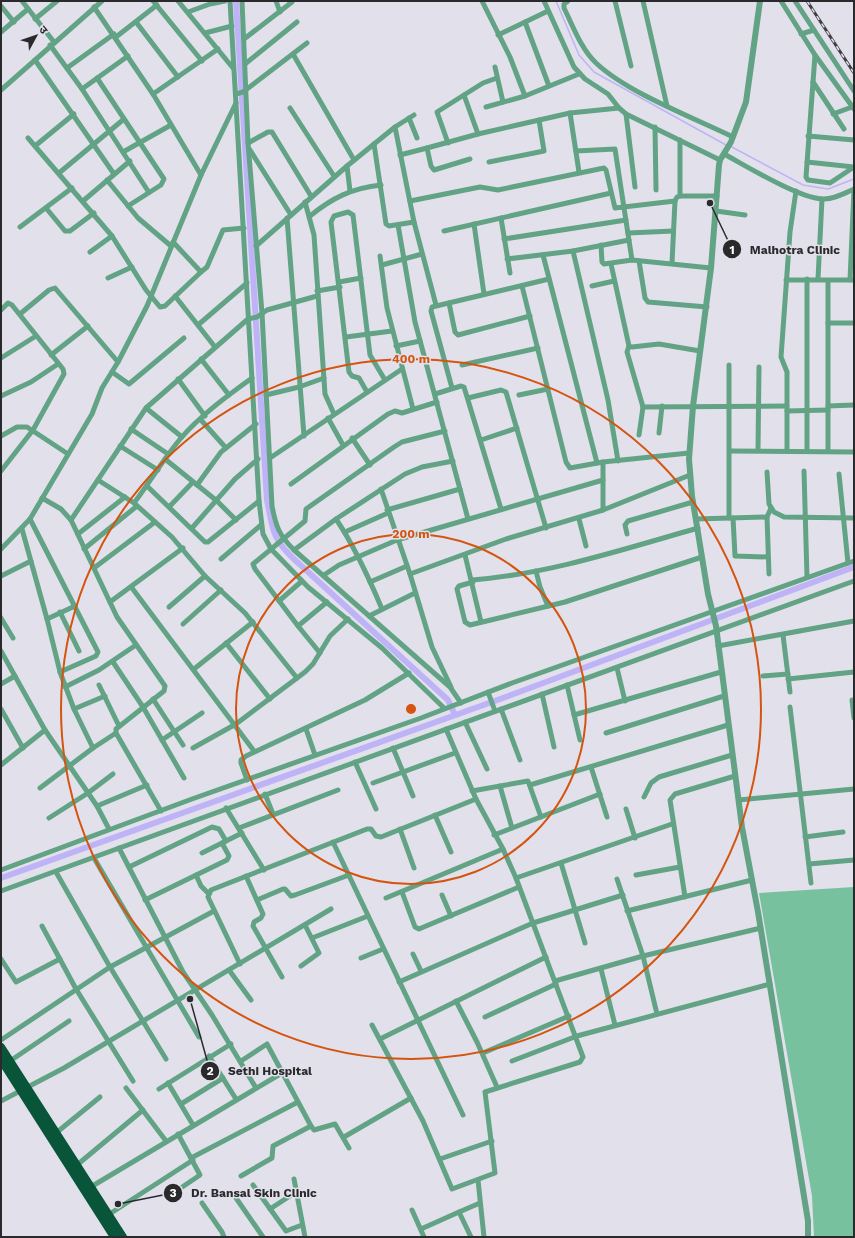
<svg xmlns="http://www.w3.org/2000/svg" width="855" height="1238" font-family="'Work Sans','Noto Sans Devanagari',sans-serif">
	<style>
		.green { fill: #78c19f }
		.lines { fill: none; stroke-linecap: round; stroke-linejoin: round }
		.stream { stroke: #bfb3f7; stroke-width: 1.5 }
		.canal { stroke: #bfb3f7; stroke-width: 6 }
		.minor { stroke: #62a385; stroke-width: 5 }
		.tertiary { stroke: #62a385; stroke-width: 6 }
		.trunk { stroke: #09553a; stroke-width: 8 }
		.rail-casing { stroke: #404044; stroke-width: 3 }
		.rail { stroke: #e2e1eb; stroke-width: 1.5; stroke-dasharray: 4.5; stroke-linecap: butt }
		.ring { fill: none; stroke: #d5540f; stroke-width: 2 }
		.centre { fill: #d5540f; stroke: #e2e1eb; stroke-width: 2 }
		.ring-label { font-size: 12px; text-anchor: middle; font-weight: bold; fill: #d5540f; stroke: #e2e1eb; stroke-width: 3; stroke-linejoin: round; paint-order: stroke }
		.leader { fill: none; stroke: #2a2a2d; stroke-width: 1.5 }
		.callout-dot { fill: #2a2a2d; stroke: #e2e1eb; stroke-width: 1.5 }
		.mark-label { font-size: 12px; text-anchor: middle; font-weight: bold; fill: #fff }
		.callout-label { font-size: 12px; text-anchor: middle; font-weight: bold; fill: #2a2a2d; stroke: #e2e1eb; stroke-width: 3; stroke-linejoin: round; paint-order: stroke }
	</style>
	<rect width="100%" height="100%" fill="#e2e1eb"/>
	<path class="green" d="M854 887V1237H814L812 1196 759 893Z"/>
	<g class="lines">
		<g class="stream">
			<path d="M556 1 579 55 594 72 726 145"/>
			<path d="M730 146 803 185 828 189 854 179"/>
		</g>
		<g class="canal">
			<path d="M236 1 267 500C273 530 272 539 295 560L448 700 455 715"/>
			<path d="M1 878 503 698 854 567"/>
		</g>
		<g class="minor">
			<path d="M22 1 54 42"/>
			<path d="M153 1 202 61"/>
			<path d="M178 1 233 68"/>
			<path d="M230 1 259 501 263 534 271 549 308 587 382 648 444 708"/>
			<path d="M242 1 248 143 262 313 272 506C276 527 279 535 294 550L450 687 461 703"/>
			<path d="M276 1 280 12"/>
			<path d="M482 1 510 57 525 96"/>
			<path d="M544 1 574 67 585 79 608 94 619 108 626 114 720 160"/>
			<path d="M568 1 564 4V8C573 26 581 49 596 63 628 93 692 117 733 137"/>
			<path d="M615 1 631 66"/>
			<path d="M643 1 667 106"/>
			<path d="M781 1 815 55 854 109"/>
			<path d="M795 1 854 91"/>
			<path d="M1 6 14 22"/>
			<path d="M94 7 153 94 201 175"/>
			<path d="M188 12 210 4 225 1"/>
			<path d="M35 19 57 1"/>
			<path d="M136 22 178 77"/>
			<path d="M525 22 549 86"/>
			<path d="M1 32 28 9"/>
			<path d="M205 33 232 26"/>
			<path d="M801 34 814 30"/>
			<path d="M498 35 548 11"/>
			<path d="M116 37 157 5"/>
			<path d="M244 39 292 2"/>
			<path d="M50 45 82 89 148 191"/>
			<path d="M293 54 354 160"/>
			<path d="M815 55 806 177 808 180 830 183 854 167"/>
			<path d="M35 60 114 174"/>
			<path d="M245 64 297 22"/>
			<path d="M495 67 503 102"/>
			<path d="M67 68 114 34"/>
			<path d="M97 78 164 179 161 185 128 206"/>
			<path d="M813 82 844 129"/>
			<path d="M82 89 128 56"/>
			<path d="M1 90 102 1"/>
			<path d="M153 94 218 49"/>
			<path d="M236 94 243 92 307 43"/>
			<path d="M464 95 478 134"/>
			<path d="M486 107 525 96 579 74"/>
			<path d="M290 108 334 176"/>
			<path d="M570 113 579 172"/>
			<path d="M626 114 635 187"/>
			<path d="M833 114 852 107"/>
			<path d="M409 118 417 138"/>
			<path d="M395 127 414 222 436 305"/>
			<path d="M655 127 656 190"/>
			<path d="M808 136 854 140"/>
			<path d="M28 138 112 236 146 290 160 307 165 306 201 272"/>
			<path d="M680 140V196"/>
			<path d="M248 143 268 132H272L311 196"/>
			<path d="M448 143 437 112 483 83 497 78"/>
			<path d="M374 144 386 224 389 226 414 222"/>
			<path d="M35 146 74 114"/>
			<path d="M250 150 291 215"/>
			<path d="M576 151 615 149 632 260"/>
			<path d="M123 152 171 125"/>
			<path d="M724 154C748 167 797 197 822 199 833 200 845 193 854 189"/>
			<path d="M400 155 427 148"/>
			<path d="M470 159 434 170 431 166 427 148 478 134 570 113 619 108"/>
			<path d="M489 162 544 151 539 120"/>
			<path d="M807 162 854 167"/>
			<path d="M347 166 350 191"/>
			<path d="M59 173 124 119"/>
			<path d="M107 180 138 218 171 246"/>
			<path d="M83 201 130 161"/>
			<path d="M410 201 480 187 498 190 604 168 606 170 615 208 675 201 677 197 680 196H717"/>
			<path d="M305 202 314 235 325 394 334 414"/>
			<path d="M46 208 65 231H70L94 213"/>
			<path d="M716 211 745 215"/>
			<path d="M310 216C332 198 352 188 381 185"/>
			<path d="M287 218 304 436"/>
			<path d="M501 218 510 273"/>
			<path d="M474 224 484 294"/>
			<path d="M398 225 415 322 468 519"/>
			<path d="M20 227 72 188"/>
			<path d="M444 231 611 193"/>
			<path d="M628 233 673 231"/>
			<path d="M504 239 626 220"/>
			<path d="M173 242 201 272 207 267 223 230 244 228"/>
			<path d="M601 245 602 262 604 264 632 260 711 268"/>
			<path d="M256 246 347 166 395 127 414 115"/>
			<path d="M573 251 608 400 618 461"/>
			<path d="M90 252 112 236"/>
			<path d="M543 255 597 463"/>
			<path d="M380 256 387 308 413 409"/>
			<path d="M507 259 573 251 629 240"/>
			<path d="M639 261 645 298 648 302 707 307"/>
			<path d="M672 263 675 201"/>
			<path d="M611 264 629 346 632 347 659 344 700 351"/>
			<path d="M382 265 422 254"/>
			<path d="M108 278 132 267"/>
			<path d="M818 279 822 199"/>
			<path d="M786 280H854"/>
			<path d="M850 280 854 189"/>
			<path d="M828 281V451"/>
			<path d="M339 282 361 278"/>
			<path d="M522 286 566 462 570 468 603 462 689 453"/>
			<path d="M592 286 614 281"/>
			<path d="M317 291 340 287"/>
			<path d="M175 296 215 347"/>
			<path d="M449 303 455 332 458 335 530 316"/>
			<path d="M1 310 8 303 12 305 63 369 64 374 33 430 1 471"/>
			<path d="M20 314 49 290 55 288 118 362"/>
			<path d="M828 323H854"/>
			<path d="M198 325 247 283"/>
			<path d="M346 337 392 331"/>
			<path d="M396 346 420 341"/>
			<path d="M629 346 627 352 643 407 787 406"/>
			<path d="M51 355 88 326"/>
			<path d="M1 358 36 336"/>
			<path d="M201 359 229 395"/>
			<path d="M462 365 538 348"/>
			<path d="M729 365V518"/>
			<path d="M112 372 129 384 184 338"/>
			<path d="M178 379 205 416"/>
			<path d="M452 388 431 311 432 307 549 279"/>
			<path d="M367 392 359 378 352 376 349 372 331 222 334 216 348 212 353 215 370 355 385 380"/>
			<path d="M435 394 461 386 464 387 501 509"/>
			<path d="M266 395 299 387 324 378"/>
			<path d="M519 395 548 389"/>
			<path d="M1 396 31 382 58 364"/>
			<path d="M468 398 501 390 506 392 546 528"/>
			<path d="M828 406 854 405"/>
			<path d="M146 408 182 437"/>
			<path d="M787 411 828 410"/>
			<path d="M328 418 343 445"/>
			<path d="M201 420 226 448"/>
			<path d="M131 429 168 454"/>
			<path d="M659 433 662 406"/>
			<path d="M639 435 643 407"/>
			<path d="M1 436 17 427H27L68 454"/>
			<path d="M352 438 370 465"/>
			<path d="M481 440 517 428"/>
			<path d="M120 446 158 470"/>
			<path d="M758 450 759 367"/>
			<path d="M730 451 854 452"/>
			<path d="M787 451V372L781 357 790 232 796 191"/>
			<path d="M807 451V279"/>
			<path d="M270 458 402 369"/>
			<path d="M165 459 217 501 236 520"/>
			<path d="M603 462V510"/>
			<path d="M804 471 807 577"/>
			<path d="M767 472 769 504 774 512 784 517 854 518"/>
			<path d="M839 474 848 563"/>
			<path d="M98 480 134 503 172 537 205 576 245 613 297 678"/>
			<path d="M291 484 388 414 395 411 402 413 437 402"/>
			<path d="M197 485 221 452 256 424"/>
			<path d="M147 486 205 542H208L259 501"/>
			<path d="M381 489 410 574 432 647 451 687"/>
			<path d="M42 498 61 509 71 520 117 617 165 686 164 691 116 729V733L161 811"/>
			<path d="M134 503C150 482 164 458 181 438 201 415 227 396 252 378"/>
			<path d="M169 507 193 482"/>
			<path d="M387 510 460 489"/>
			<path d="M733 518 735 556 768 557"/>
			<path d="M30 519 98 652 96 656 60 672"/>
			<path d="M336 519C355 547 369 578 382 609"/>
			<path d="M579 519 586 546"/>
			<path d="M696 519 767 517"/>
			<path d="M71 520 146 408 248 319 257 317 267 310 317 296"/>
			<path d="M192 528 235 479 258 459"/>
			<path d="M22 529 47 619 60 672 74 709 93 748"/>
			<path d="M345 532 388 513"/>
			<path d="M78 534 125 497"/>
			<path d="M627 534 625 525 628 521 693 502"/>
			<path d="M1 549 30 519 92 414 102 388 118 362 147 306 201 175 236 103"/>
			<path d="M84 549 137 506"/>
			<path d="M294 550 336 519 405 474 422 467 453 461"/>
			<path d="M465 555 481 622"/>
			<path d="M221 559 261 525"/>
			<path d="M94 568 155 522"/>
			<path d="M536 571 540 587 548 606"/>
			<path d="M410 574 506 539 603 510 690 475"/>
			<path d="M769 574 767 517 771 508"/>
			<path d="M324 575 339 565 397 540 603 480"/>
			<path d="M1 576 31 561"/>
			<path d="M472 580C549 574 624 549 698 528"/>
			<path d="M370 582 407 566"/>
			<path d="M473 582 459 586 457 589 465 622 470 625 565 602 702 557"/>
			<path d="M132 588 254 751"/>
			<path d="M279 601 302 581"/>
			<path d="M110 602 183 548"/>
			<path d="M169 607 205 576"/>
			<path d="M60 612 79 651"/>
			<path d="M369 616 415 593"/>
			<path d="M1 618 13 638"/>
			<path d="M47 619 75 606"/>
			<path d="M183 624 221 590"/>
			<path d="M298 626 255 569 253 564 305 521 306 509 394 447 402 442 445 431"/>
			<path d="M783 635 790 692"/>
			<path d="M226 643 270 699"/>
			<path d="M718 646 854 621"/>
			<path d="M1 651 45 730 97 806 109 829"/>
			<path d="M320 653 298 626 327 602"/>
			<path d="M113 662 143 707 184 778"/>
			<path d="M617 668 625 701"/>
			<path d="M194 669 253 622"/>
			<path d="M763 676 788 674"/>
			<path d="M788 679 854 672"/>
			<path d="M1 684 15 676"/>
			<path d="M99 685 119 726"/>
			<path d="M567 685 580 740"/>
			<path d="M65 687 99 670 136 645"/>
			<path d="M488 692 495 711"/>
			<path d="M542 694 554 747"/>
			<path d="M153 699 183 745"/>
			<path d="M852 700 854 718"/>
			<path d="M790 707 811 883"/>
			<path d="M1 709 23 748"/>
			<path d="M74 709 105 696"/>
			<path d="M501 709 520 760"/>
			<path d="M574 715 721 672"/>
			<path d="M465 722 487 769"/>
			<path d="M306 729 315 755"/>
			<path d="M606 733 724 696"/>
			<path d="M162 740 202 713"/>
			<path d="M193 748 236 724 305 672 313 664 330 636 348 619"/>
			<path d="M393 748 413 796"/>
			<path d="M355 762 376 809"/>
			<path d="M1 765 45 730"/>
			<path d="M591 767 607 817"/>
			<path d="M247 780 241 763V760L246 756 365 700 409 673"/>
			<path d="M373 783 455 753"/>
			<path d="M530 785 728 725"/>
			<path d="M500 786 512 828"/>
			<path d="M40 788 93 748 116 733"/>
			<path d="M472 791 528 781 541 817"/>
			<path d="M265 794 273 814"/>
			<path d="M644 797 651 783 659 777 732 755"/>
			<path d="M739 800 854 789"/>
			<path d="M97 806 147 785"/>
			<path d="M226 808 264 870"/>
			<path d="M626 809 635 838"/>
			<path d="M435 815 451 852"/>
			<path d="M49 818 88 793 113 774"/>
			<path d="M239 828 338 790"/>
			<path d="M400 829 414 868"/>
			<path d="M494 835 600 794"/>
			<path d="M805 837 843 832"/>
			<path d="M333 842 463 1115"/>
			<path d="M119 848 183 972 212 1015 256 1088"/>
			<path d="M202 853 242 833"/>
			<path d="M94 858 199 1037"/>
			<path d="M561 863 585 943"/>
			<path d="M809 864 854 860"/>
			<path d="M129 867 212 827 219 829 226 841"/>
			<path d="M1 870 192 799 421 718 512 683 854 561"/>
			<path d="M56 872 110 967 166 1059"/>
			<path d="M196 875 201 886 208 893"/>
			<path d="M636 875 680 867"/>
			<path d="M246 876 263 914 261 918 254 922 253 926 282 977"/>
			<path d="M516 878 672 824"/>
			<path d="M617 879 643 956 657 1014"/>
			<path d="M1 891 854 581"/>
			<path d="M402 892 415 927 419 929 519 887"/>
			<path d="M442 895 451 916"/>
			<path d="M685 897 670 800 675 794 735 776"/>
			<path d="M386 898 503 849"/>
			<path d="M145 900 227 860 229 856 222 843"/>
			<path d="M257 900 283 889H285L291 896 295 895 349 875"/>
			<path d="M627 911 752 880"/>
			<path d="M42 926 76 989 133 1081"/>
			<path d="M312 938 368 916"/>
			<path d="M413 954 421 971"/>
			<path d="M361 958 383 949"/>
			<path d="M1 959 16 982 60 959"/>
			<path d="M240 964 208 897 211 890 367 829H371L376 836 381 837 476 799"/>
			<path d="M301 966 319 953 305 925"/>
			<path d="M601 969 615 1025"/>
			<path d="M229 970 251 1000"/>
			<path d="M555 981 643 956 761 928"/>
			<path d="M399 982 533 923 623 895"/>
			<path d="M456 1001 477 1042 497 1087"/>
			<path d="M485 1017 556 984"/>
			<path d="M372 1025 423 1121 452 1189 495 1173 485 1092 580 1062 583 1057 516 878 503 849 476 799 446 729"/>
			<path d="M380 1039 546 957"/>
			<path d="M1 1040 110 967 214 911"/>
			<path d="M483 1053 569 1016"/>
			<path d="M209 1056 236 1099"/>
			<path d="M10 1061 69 1021"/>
			<path d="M241 1061 267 1044 311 1126 314 1130 335 1124 349 1148"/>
			<path d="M512 1061 577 1036 770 984"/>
			<path d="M168 1083 193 1125"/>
			<path d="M126 1088 166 1141"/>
			<path d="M159 1089 231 1044"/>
			<path d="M1 1101 64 1068 331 909"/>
			<path d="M181 1104 223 1078"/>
			<path d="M56 1133 100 1097"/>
			<path d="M344 1137 411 1098"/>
			<path d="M191 1158 298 1102"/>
			<path d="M440 1159 492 1141"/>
			<path d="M77 1165 143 1110"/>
			<path d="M241 1176 272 1158 273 1146 311 1126"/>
			<path d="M294 1179 305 1237"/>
			<path d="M478 1180 484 1237"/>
			<path d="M253 1185 286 1231 302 1225"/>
			<path d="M89 1188 282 1073"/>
			<path d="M169 1196 200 1175 178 1134"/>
			<path d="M236 1198 263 1237"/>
			<path d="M202 1203 222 1232 224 1237"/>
			<path d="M270 1209 296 1192"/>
			<path d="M412 1210 424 1237"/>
			<path d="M459 1212 480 1203"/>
			<path d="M108 1215 193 1160"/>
			<path d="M421 1229 459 1212 471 1237"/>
		</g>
		<path class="tertiary" d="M760 1 746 102 731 142 720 160 719 165 711 268 693 406 689 459 692 496 708 594 716 626 742 827 758 912 808 1221V1237"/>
		<g class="trunk">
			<path d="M1 1047 123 1237"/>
			<path d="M1 1060 114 1237"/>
		</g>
		<g class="rail-casing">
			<path id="rail" d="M807 1 854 73"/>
		</g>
		<use href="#rail" class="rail"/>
	</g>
	<g class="ring">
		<circle cx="411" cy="709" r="175"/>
		<circle cx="411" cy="709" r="350"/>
	</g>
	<circle cx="411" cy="709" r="6" class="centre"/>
	<g class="ring-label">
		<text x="411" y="363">400 m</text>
		<text x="411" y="538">200 m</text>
	</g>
	<path class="leader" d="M710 203L732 249M190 999L210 1071M118 1204L173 1193"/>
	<g class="callout-dot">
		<circle cx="710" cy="203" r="4"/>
		<circle cx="190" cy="999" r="4"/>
		<circle cx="118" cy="1204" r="4"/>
		<circle cx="732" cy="249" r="10"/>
		<circle cx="210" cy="1071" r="10"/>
		<circle cx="173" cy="1193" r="10"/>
	</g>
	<g class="mark-label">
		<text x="732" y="254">1</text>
		<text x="210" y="1075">2</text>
		<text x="173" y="1197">3</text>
	</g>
	<g class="callout-label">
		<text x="795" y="254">Malhotra Clinic</text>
		<text x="270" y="1075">Sethi Hospital</text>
		<text x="254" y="1197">Dr. Bansal Skin Clinic</text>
	</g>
	<rect width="855" height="1238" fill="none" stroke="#2a2a2d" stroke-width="4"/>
	<g transform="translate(36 36) rotate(50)" stroke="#e2e1eb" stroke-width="3" paint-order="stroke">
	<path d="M0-3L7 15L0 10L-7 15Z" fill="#2a2a2d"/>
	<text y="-6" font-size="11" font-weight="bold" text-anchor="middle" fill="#2a2a2d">उ</text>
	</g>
</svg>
